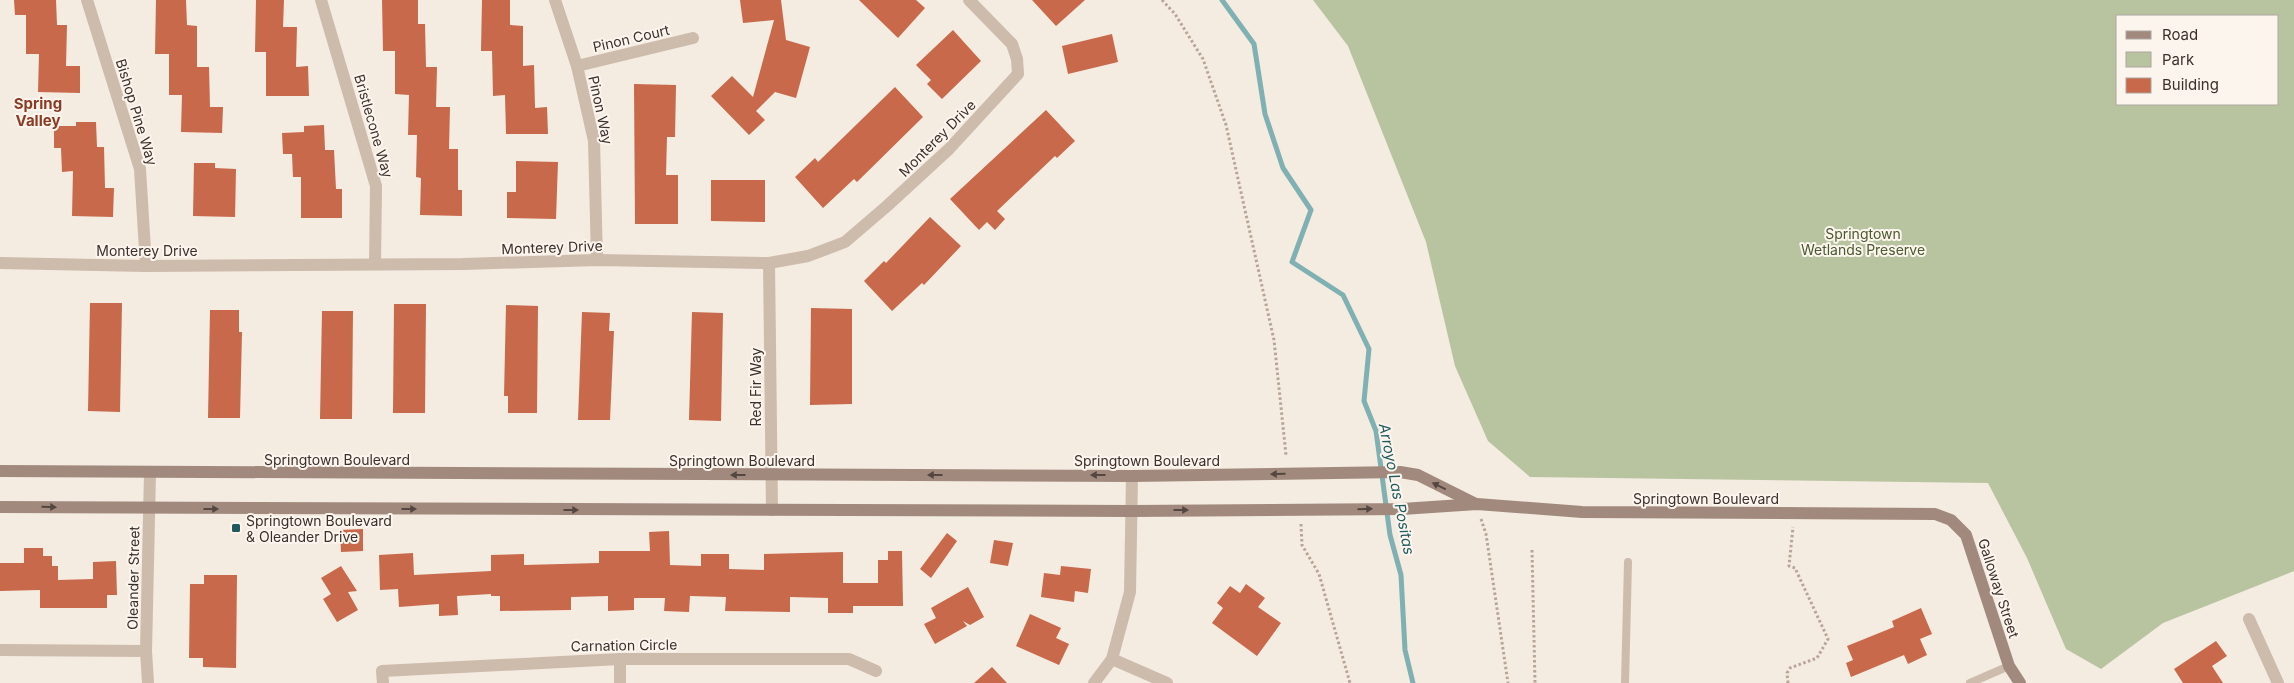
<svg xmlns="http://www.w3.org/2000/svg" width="2294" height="683" font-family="Inter,sans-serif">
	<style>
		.green { fill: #b8c4a0; fill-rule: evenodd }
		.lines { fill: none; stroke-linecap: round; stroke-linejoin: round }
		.stream { stroke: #7fb0b2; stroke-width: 5 }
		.building { fill: #c8694b }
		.path { stroke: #b9a596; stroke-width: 3; stroke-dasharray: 2.5 2.5; stroke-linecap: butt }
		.lane { stroke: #cdbbac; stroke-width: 8 }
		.street { stroke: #cdbbac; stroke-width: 12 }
		.secondary { stroke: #a18a7d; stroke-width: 12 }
		.oneway { fill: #544640 }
		.poi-dot { fill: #1f5a5e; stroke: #fbf5ee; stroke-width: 2 }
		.labels { text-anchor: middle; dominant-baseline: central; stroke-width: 4; stroke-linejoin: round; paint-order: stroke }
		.street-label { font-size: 14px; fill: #3b302b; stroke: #fbf5ee }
		.park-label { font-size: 14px; fill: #4a5a2e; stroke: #fbf5ee }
		.poi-label { font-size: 14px; fill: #3b302b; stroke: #fbf5ee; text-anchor: start }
		.neighbourhood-label { font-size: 15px; font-weight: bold; fill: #8c3b22; stroke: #fbf5ee }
		.water-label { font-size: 15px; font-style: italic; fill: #1f5a5e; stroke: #fbf5ee }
	</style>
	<rect width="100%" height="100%" fill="#f4ebe1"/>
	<path class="green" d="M1313 0H2294V571L2163 623 2101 669 2066 649 2027 558 1988 483 1530 477 1488 441 1455 366 1426 242 1348 46ZM2118 16H2278V104H2118Z"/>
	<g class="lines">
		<path class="stream" d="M1222 0 1254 44 1265 114 1283 168 1311 210 1292 262 1343 295 1369 349 1364 401 1376 431 1390 535 1401 575 1405 650 1413 683"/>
	</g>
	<g class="building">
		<path d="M14 0H56L57 25H67L66 66H80V93L38 92 39 54H26V15H15Z"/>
		<path d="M156 0H186L187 25 197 26V67H209L210 107H223L222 133 181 132 182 95H169V54H155Z"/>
		<path d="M256 0H284L283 27H297L296 67 308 66 309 96H266V52H255Z"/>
		<path d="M382 0H418V24H425L426 67H437L436 107H450L449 149H458V190H462V216L420 215 421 178 416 177 417 135H408L409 95 395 94V51H383Z"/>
		<path d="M482 0H510V25L523 26V66L534 65 535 108 547 107 548 134H506L505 95 493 96 492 51H481Z"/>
		<path d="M740 0H781L786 40 810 47 796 98 775 92 756 111 765 120 749 135 711 96 732 76 753 97 774 20 743 23Z"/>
		<path d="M859 0H916L925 8 898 38Z"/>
		<path d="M1032 0H1085L1056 26Z"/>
		<path d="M953 30 981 61 942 99 927 84 931 80 916 65Z"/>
		<path d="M1112 34 1118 62 1068 74 1062 46Z"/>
		<path d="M634 84 676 85 675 137H667L666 175H678V224H635Z"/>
		<path d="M895 87 923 117 857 182 854 179 823 208 795 177 815 158 818 162Z"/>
		<path d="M1046 110 1075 141 1057 158 1055 156 997 211 1005 219 995 230 987 222 979 230 950 199Z"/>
		<path d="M76 122H96L97 147H104L105 188H114L113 217 72 216 73 171 62 172 61 148H54V126H76Z"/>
		<path d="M324 125 325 150H334L336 189H342V218H301V177H293L292 154H283L282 133 304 132V126Z"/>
		<path d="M516 161 558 162 556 219 507 218V192H516Z"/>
		<path d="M194 163H215V168L236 169 235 217 193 216Z"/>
		<path d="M711 180H765V222L711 221Z"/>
		<path d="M930 217 961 246 924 285 922 283 892 311 864 281 884 261 886 263Z"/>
		<path d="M90 303H122L120 412 88 411Z"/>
		<path d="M394 304H426L425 413H393Z"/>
		<path d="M506 305 538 306 537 413H508V396H504Z"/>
		<path d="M811 308 852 309V404L810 405Z"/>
		<path d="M210 310H239V332H242L240 418H208Z"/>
		<path d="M322 311H353L352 419H320Z"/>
		<path d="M582 312 610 313 609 331H614L610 420H578Z"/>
		<path d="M692 312 723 313 721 421 689 420Z"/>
		<path d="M363 529V551L341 552 340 530Z"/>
		<path d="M669 531 670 565 701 566V554H729V569L764 570V554L843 552V583H878V560H888V551H902L903 606H853V613H828V598L790 597V612L725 611 726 597 690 596 689 612 664 611 665 598H634V610L608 611V596L571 597V610L500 611V596H491V594L457 596 458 615 439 616V604L399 607 398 589 380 590 379 555 413 553 414 575 491 571V555L524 554V565L599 563V551H650L649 532Z"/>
		<path d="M947 533 957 541 931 578 920 569Z"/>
		<path d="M994 540 1013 543 1008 566 990 563Z"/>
		<path d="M24 548H43V556H52V566H58V580L93 579V562L116 561 117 595H107V608H40V590L0 591V563H24Z"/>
		<path d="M341 566 357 591 348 592 358 610 337 622 323 599 331 594 321 578Z"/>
		<path d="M1061 566 1091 569 1088 593 1075 591 1074 602 1041 597 1044 573 1060 575Z"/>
		<path d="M204 575H237L236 668 203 667V658H189L190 584H204Z"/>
		<path d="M1246 584 1265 598 1258 607 1281 623 1257 656 1212 623 1223 608 1217 603 1230 586 1240 593Z"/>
		<path d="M968 587 984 617 970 625 963 621 967 626 935 644 924 624 936 618 931 608Z"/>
		<path d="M1921 608 1932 634 1920 639 1927 655 1908 664 1904 655 1851 677 1846 663 1853 660 1847 646 1894 627 1892 621Z"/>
		<path d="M1030 614 1061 628 1056 638 1069 644 1059 665 1016 646Z"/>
		<path d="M2216 641 2227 656 2212 666 2223 683H2183L2174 669Z"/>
		<path d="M992 667 1007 683H974Z"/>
	</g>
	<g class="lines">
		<g class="path">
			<path d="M1162 0 1175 14 1203 59 1226 125 1274 340 1286 455"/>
			<path d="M1481 519 1486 534 1508 683"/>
			<path d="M1301 524 1302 545 1319 574 1350 683"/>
			<path d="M1532 550 1535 683"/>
			<path d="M1788 683 1787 673 1790 668 1817 658 1828 639 1795 568 1789 566 1793 527"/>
		</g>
		<g class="lane">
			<path d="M1625 683 1628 562"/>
			<path d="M1970 683 2009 666"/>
		</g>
		<g class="street">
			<path d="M87 0 140 169 146 266"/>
			<path d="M321 0 376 186 375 264"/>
			<path d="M555 0 577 66 594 141 597 260"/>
			<path d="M577 66 693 38"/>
			<path d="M0 263 146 266 463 264 597 260 769 263 808 256 845 242 887 206 949 149 1018 74 1017 59 1012 44 969 0"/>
			<path d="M769 263 772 510"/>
			<path d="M2249 619 2278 683"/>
			<path d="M0 650 146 651"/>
			<path d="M1112 659 1167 683"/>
			<path d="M148 683 146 651 150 473"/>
			<path d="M383 683 382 671 620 659H849L876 671"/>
			<path d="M620 683V659"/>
			<path d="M1094 683 1112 659 1130 592 1132 476"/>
		</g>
		<g class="secondary">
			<path d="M0 471 1132 476 1400 472 1418 475 1474 503"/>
			<path d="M0 507 1132 511 1402 509 1477 504 1582 512 1935 514 1951 520 1966 535 2009 666 2020 683"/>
		</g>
	</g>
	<defs><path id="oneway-solid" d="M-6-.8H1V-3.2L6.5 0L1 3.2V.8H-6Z" transform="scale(1.25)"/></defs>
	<g class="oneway">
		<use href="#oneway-solid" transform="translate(1278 474) rotate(179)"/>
		<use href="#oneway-solid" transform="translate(738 475) rotate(-180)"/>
		<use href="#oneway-solid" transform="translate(935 475) rotate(-180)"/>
		<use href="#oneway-solid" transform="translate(1098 475) rotate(-180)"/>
		<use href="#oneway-solid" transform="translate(1439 486) rotate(-154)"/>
		<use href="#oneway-solid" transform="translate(49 507) rotate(1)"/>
		<use href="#oneway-solid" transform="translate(211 509)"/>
		<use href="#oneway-solid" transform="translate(409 509)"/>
		<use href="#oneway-solid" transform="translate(1365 509) rotate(-1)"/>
		<use href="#oneway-solid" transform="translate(571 510)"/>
		<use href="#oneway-solid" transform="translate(1181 510)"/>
	</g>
	<rect class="poi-dot" x="231" y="523" width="10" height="10" rx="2.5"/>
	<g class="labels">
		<g class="street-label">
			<text transform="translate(631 38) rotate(-13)">Pinon Court</text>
			<text transform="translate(601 110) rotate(78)">Pinon Way</text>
			<text transform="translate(137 112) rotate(73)">Bishop Pine Way</text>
			<text transform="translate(374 126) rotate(74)">Bristlecone Way</text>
			<text transform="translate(937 138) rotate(-45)">Monterey Drive</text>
			<text transform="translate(552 247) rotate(-2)">Monterey Drive</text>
			<text x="147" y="250">Monterey Drive</text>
			<text transform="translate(755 387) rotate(-90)">Red Fir Way</text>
			<text x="337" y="459">Springtown Boulevard</text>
			<text x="742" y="460">Springtown Boulevard</text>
			<text x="1147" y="460">Springtown Boulevard</text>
			<text x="1706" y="498">Springtown Boulevard</text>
			<text transform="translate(133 578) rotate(-89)">Oleander Street</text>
			<text transform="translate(1999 588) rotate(72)">Galloway Street</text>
			<text transform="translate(624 645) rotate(-1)">Carnation Circle</text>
		</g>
		<g class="park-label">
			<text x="1863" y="233">Springtown<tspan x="1863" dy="16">Wetlands Preserve</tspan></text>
		</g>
		<g class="poi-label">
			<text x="246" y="520">Springtown Boulevard<tspan x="246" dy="16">&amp; Oleander Drive</tspan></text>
		</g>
		<g class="neighbourhood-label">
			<text x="38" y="103">Spring<tspan x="38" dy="17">Valley</tspan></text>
		</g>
		<g class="water-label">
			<text transform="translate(1397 489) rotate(79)">Arroyo Las Positas</text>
		</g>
	</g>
	<rect x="2116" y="15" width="162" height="90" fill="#fbf5ee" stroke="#aea6a0"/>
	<rect x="2126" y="31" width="25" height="8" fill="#a18a7d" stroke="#aea6a0"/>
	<text x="2162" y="40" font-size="15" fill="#3b302b">Road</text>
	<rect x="2126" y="52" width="25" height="15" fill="#b8c4a0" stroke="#aea6a0"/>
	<text x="2162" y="65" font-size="15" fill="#3b302b">Park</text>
	<rect x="2126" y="78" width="25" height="15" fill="#c8694b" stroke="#aea6a0"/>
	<text x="2162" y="90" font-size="15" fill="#3b302b">Building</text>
</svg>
